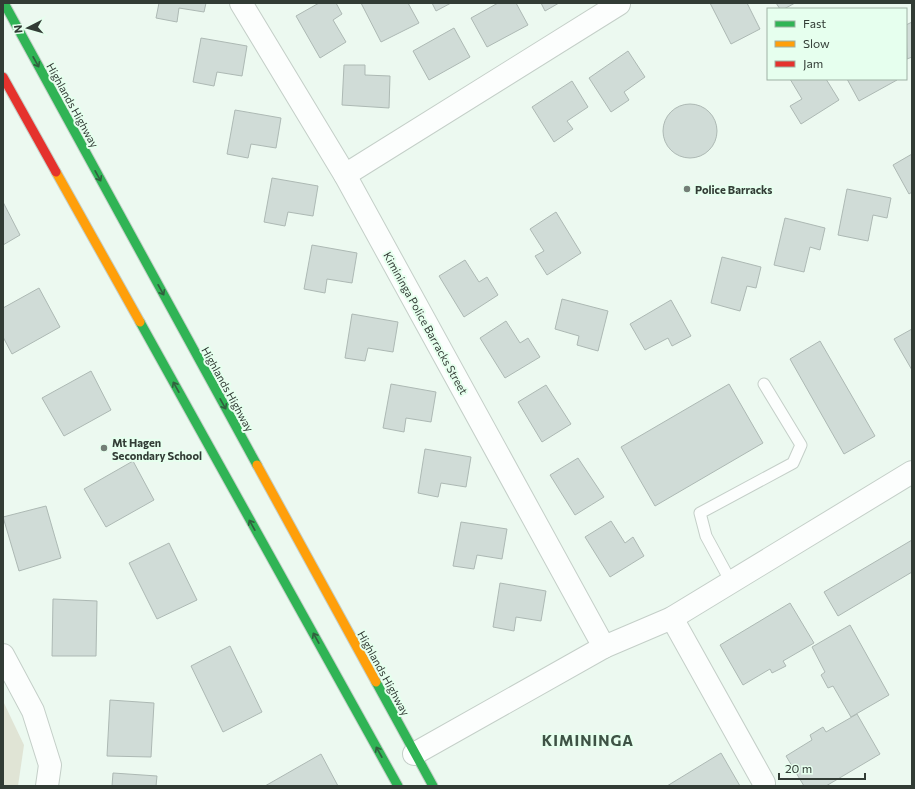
<svg xmlns="http://www.w3.org/2000/svg" width="915" height="789" font-family="Commissioner,sans-serif">
	<style>
		.green { fill: #e0e4d5 }
		.building { fill: #d0dcd7; stroke: #adb9b4 }
		.lines { fill: none; stroke-linecap: round; stroke-linejoin: round }
		.lane-casing { stroke: #c4cfc8; stroke-width: 13 }
		.street-casing { stroke: #c4cfc8; stroke-width: 24 }
		.fast-casing { stroke: #c4cfc8; stroke-width: 11 }
		.slow-casing { stroke: #c4cfc8; stroke-width: 11 }
		.jam-casing { stroke: #c4cfc8; stroke-width: 11 }
		.lane { stroke: #fcfefd; stroke-width: 11 }
		.street { stroke: #fcfefd; stroke-width: 22 }
		.fast { stroke: #30b455; stroke-width: 9 }
		.slow { stroke: #ff9f0a; stroke-width: 9 }
		.jam { stroke: #e5322d; stroke-width: 9 }
		.oneway { stroke: #31603f }
		.poi-dot { fill: #737e76; stroke: #e6ffee; stroke-width: 1.5 }
		.labels { text-anchor: middle; dominant-baseline: central; stroke-width: 4; stroke-linejoin: round; paint-order: stroke }
		.street-label { font-size: 11px; fill: #323c35; stroke: #e6ffee }
		.poi-label { font-size: 11px; font-weight: bold; fill: #323c35; stroke: #e6ffee; text-anchor: start }
		.district-label { font-size: 15px; font-weight: bold; letter-spacing: 1px; fill: #3e5345; stroke: #e6ffee }
	</style>
	<rect width="100%" height="100%" fill="#ecf9f0"/>
	<path class="green" d="M3 701 24 745 18 786H3Z"/>
	<g class="building">
		<path d="M159 3H206L204 12 179 8 177 22 156 18Z"/>
		<path d="M319 3H336L342 14 333 20 346 42 320 58 296 16Z"/>
		<path d="M361 3H408L419 23 381 42Z"/>
		<path d="M432 3H451L436 11Z"/>
		<path d="M498 3H516L528 25 487 47 471 18Z"/>
		<path d="M541 3H559L545 11Z"/>
		<path d="M710 3H747L760 29 731 44Z"/>
		<path d="M776 3H795L784 9H780Z"/>
		<path d="M912 22V57L907 59 906 25Z"/>
		<path d="M454 28 470 57 429 80 413 51Z"/>
		<path d="M201 38 247 46 242 76 217 72 214 86 193 82Z"/>
		<path d="M628 51 645 77 624 92 629 100 611 112 589 78Z"/>
		<path d="M344 65H365V75L390 76 389 108 342 105Z"/>
		<path d="M790 79H826L839 100 801 124 790 106 802 99Z"/>
		<path d="M847 79H896L897 80 859 101Z"/>
		<path d="M572 81 588 107 567 121 573 129 554 142 532 107Z"/>
		<circle cx="690" cy="131" r="27"/>
		<path d="M235 110 281 118 276 148 251 144 248 158 227 154Z"/>
		<path d="M912 154V192L909 194 893 165Z"/>
		<path d="M272 178 318 186 313 216 288 212 285 226 264 222Z"/>
		<path d="M847 189 891 198 887 218 873 215 868 241 838 235Z"/>
		<path d="M3 202 20 235 3 245Z"/>
		<path d="M556 212 581 253 547 275 535 256 544 251 530 229Z"/>
		<path d="M785 218 825 228 820 250 810 247 804 272 774 265Z"/>
		<path d="M312 245 357 253 352 283 327 279 325 293 304 289Z"/>
		<path d="M722 257 761 267 756 288 747 286 740 311 711 303Z"/>
		<path d="M465 260 479 282 487 277 498 295 464 317 439 276Z"/>
		<path d="M39 288 60 327 12 354 3 337V308Z"/>
		<path d="M562 299 608 311 598 351 577 345 579 336 555 329Z"/>
		<path d="M671 300 691 336 672 346 668 338 645 350 630 324Z"/>
		<path d="M352 314 398 322 393 352 368 348 365 361 345 358Z"/>
		<path d="M506 321 520 343 528 338 540 357 505 378 480 338Z"/>
		<path d="M912 329V370L894 339Z"/>
		<path d="M820 341 875 436 844 454 790 359Z"/>
		<path d="M91 371 111 410 64 436 42 398Z"/>
		<path d="M391 384 436 392 431 422 406 418 404 432 383 428Z"/>
		<path d="M729 384 763 443 655 506 621 447Z"/>
		<path d="M546 385 571 424 542 442 518 402Z"/>
		<path d="M425 449 471 457 466 487 441 483 438 497 418 493Z"/>
		<path d="M578 458 604 497 575 515 550 475Z"/>
		<path d="M133 461 154 500 106 527 84 489Z"/>
		<path d="M46 506 61 558 19 571 3 517Z"/>
		<path d="M611 521 625 543 633 537 644 556 610 577 585 537Z"/>
		<path d="M461 522 507 529 502 559 477 555 474 569 453 566Z"/>
		<path d="M912 540V572L838 616 824 592Z"/>
		<path d="M169 543 197 600 157 619 129 563Z"/>
		<path d="M500 583 546 591 541 621 516 617 514 631 493 627Z"/>
		<path d="M53 599 97 601 96 656H52Z"/>
		<path d="M790 603 814 643 783 661 786 666 772 673 770 669 743 685 720 645Z"/>
		<path d="M850 625 889 695 851 717 833 686 828 688 821 675 825 672 812 647Z"/>
		<path d="M230 646 262 712 223 732 191 666Z"/>
		<path d="M110 700 154 703 151 757 107 756Z"/>
		<path d="M857 714 880 754 826 786H804L786 756 812 740 810 735 823 727 826 732Z"/>
		<path d="M721 753 740 786H667Z"/>
		<path d="M321 754 338 786H265Z"/>
		<path d="M113 773 157 776 156 786H112Z"/>
	</g>
	<g class="lines">
		<g class="lane-casing">
			<path id="lane" d="M731 582 706 536 700 513 793 463 801 445 764 384"/>
		</g>
		<g class="street-casing">
			<g id="street">
				<path d="M241 3 345 175 604 647"/>
				<path d="M345 175 619 4"/>
				<path d="M672 618 764 783"/>
				<path d="M3 655 33 711 50 765 47 786"/>
				<path d="M414 754 604 647 672 618 912 472"/>
			</g>
		</g>
		<g class="fast-casing">
			<g id="fast">
				<path d="M4 3 257 465"/>
				<path d="M140 322 398 786"/>
				<path d="M376 682 433 786"/>
			</g>
		</g>
		<g class="slow-casing">
			<g id="slow">
				<path d="M56 172 140 322"/>
				<path d="M257 465 376 682"/>
			</g>
		</g>
		<g class="jam-casing">
			<path id="jam" d="M3 77 56 172"/>
		</g>
		<use href="#lane" class="lane"/>
		<use href="#street" class="street"/>
		<use href="#fast" class="fast"/>
		<use href="#slow" class="slow"/>
		<use href="#jam" class="jam"/>
	</g>
	<defs><path id="oneway-shaft" d="M-6 0H5M1.5-3L5.5 0L1.5 3" fill="none" stroke-width="1.6" stroke-linecap="round" stroke-linejoin="round"/></defs>
	<g class="oneway">
		<use href="#oneway-shaft" transform="translate(36 62) rotate(61)"/>
		<use href="#oneway-shaft" transform="translate(98 176) rotate(61)"/>
		<use href="#oneway-shaft" transform="translate(161 290) rotate(61)"/>
		<use href="#oneway-shaft" transform="translate(176 387) rotate(-119)"/>
		<use href="#oneway-shaft" transform="translate(223 404) rotate(61)"/>
		<use href="#oneway-shaft" transform="translate(252 525) rotate(-119)"/>
		<use href="#oneway-shaft" transform="translate(316 638) rotate(-119)"/>
		<use href="#oneway-shaft" transform="translate(379 752) rotate(-119)"/>
	</g>
	<g class="poi-dot">
		<circle cx="687" cy="189" r="4"/>
		<circle cx="104" cy="448" r="4"/>
	</g>
	<g class="labels">
		<g class="street-label">
			<text transform="translate(73 105) rotate(61)">Highlands Highway</text>
			<text transform="translate(426 323) rotate(61)">Kimininga Police Barracks Street</text>
			<text transform="translate(228 389) rotate(61)">Highlands Highway</text>
			<text transform="translate(384 673) rotate(61)">Highlands Highway</text>
		</g>
		<g class="poi-label">
			<text x="695" y="189">Police Barracks</text>
			<text x="112" y="442">Mt Hagen<tspan x="112" dy="13">Secondary School</tspan></text>
		</g>
		<g class="district-label">
			<text x="588" y="740">KIMININGA</text>
		</g>
	</g>
	<rect width="915" height="789" fill="none" stroke="#323c35" stroke-width="8"/>
	<rect x="767" y="8" width="140" height="72" fill="#e6ffee" stroke="#9eb1a4"/>
	<rect x="775" y="21" width="20" height="6" fill="#30b455" stroke="#9eb1a4"/>
	<text x="803" y="28" font-size="12" fill="#323c35">Fast</text>
	<rect x="775" y="41" width="20" height="6" fill="#ff9f0a" stroke="#9eb1a4"/>
	<text x="803" y="48" font-size="12" fill="#323c35">Slow</text>
	<rect x="775" y="61" width="20" height="6" fill="#e5322d" stroke="#9eb1a4"/>
	<text x="803" y="68" font-size="12" fill="#323c35">Jam</text>
	<g transform="translate(28 28) rotate(264)" stroke="#e6ffee" stroke-width="3" paint-order="stroke">
	<path d="M0-3L7 15L0 10L-7 15Z" fill="#323c35"/>
	<text y="-6" font-size="11" font-weight="bold" text-anchor="middle" fill="#323c35">N</text>
	</g>
	<path d="M779 773v6h86v-6" fill="none" stroke="#323c35" stroke-width="2"/>
	<text x="785" y="773" font-size="12" fill="#323c35" stroke="#e6ffee" stroke-width="3" paint-order="stroke">20 m</text>
</svg>
